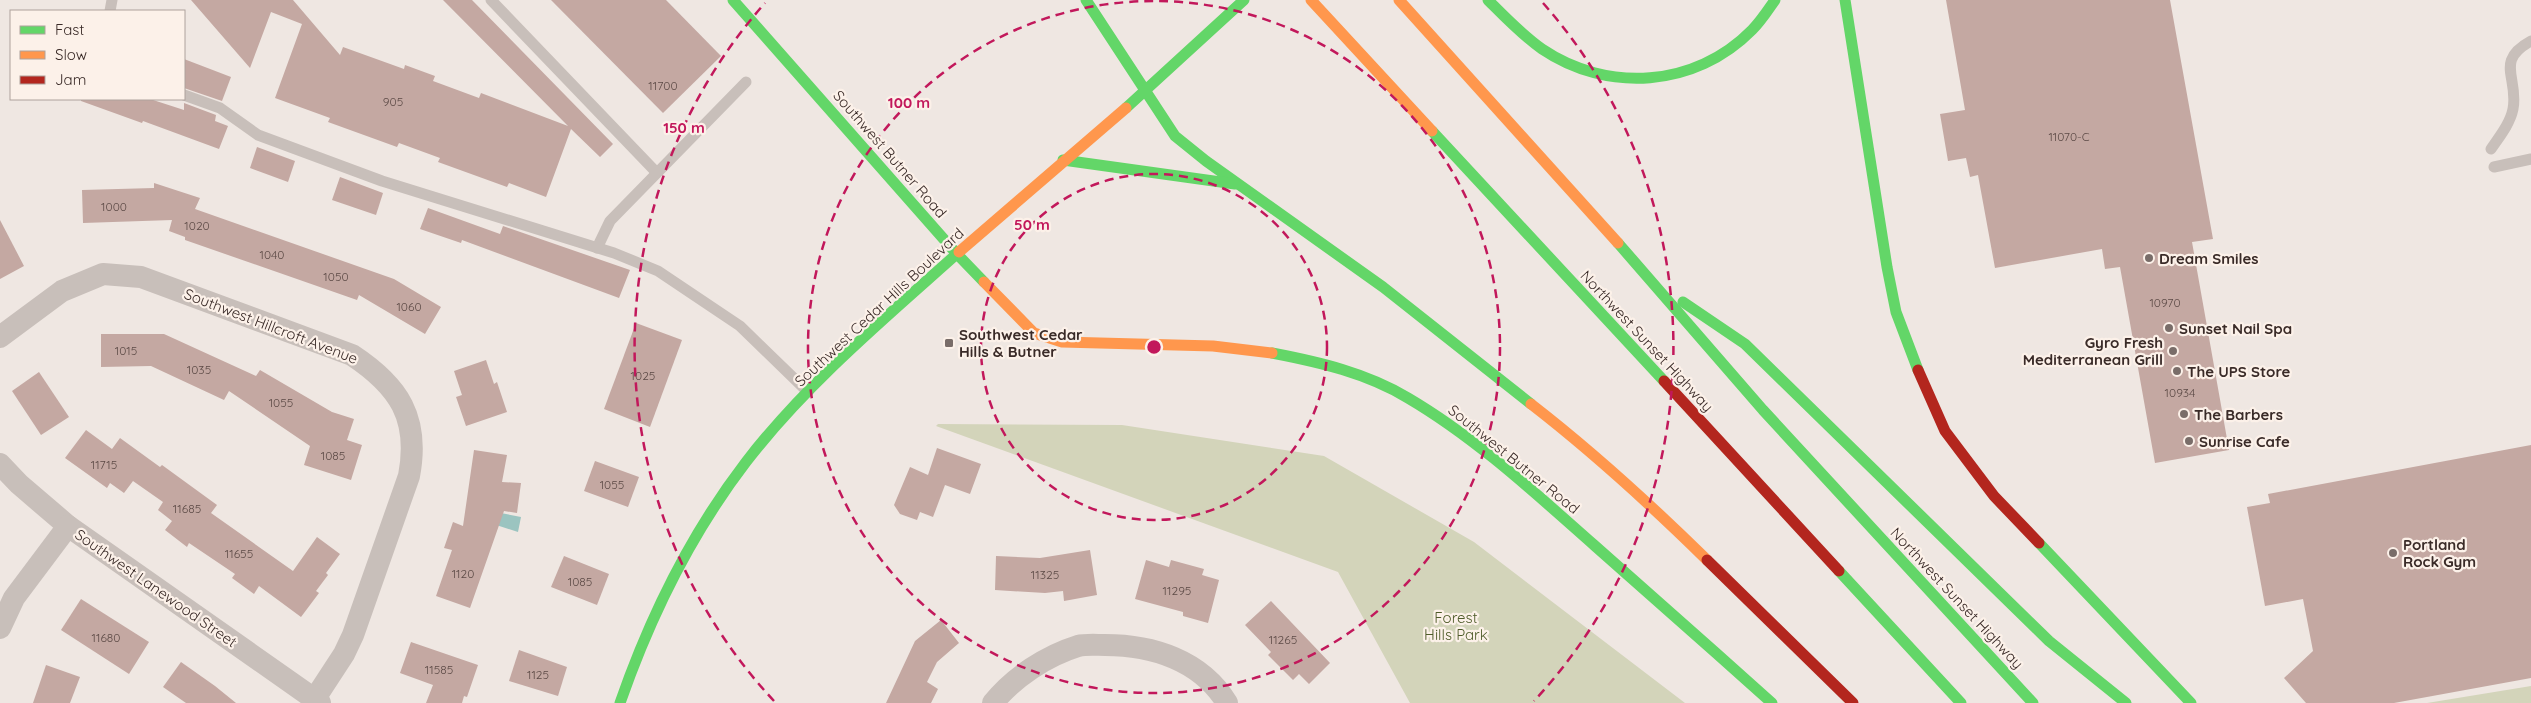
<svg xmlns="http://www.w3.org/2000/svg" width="2531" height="703" font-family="Quicksand,sans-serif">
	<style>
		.green { fill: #d3d4ba }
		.water { fill: #9bc4c0 }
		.building { fill: #c4a8a2 }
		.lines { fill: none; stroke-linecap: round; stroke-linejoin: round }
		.lane { stroke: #c8bfba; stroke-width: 11 }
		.street { stroke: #c8bfba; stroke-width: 22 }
		.fast { stroke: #63d668; stroke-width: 11 }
		.slow { stroke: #ff974d; stroke-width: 11 }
		.jam { stroke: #b3261e; stroke-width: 11 }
		.ring { fill: none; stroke: #c2185b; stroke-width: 2.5; stroke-dasharray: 9 6 }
		.poi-dot { fill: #796d69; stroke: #fcf1e9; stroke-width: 2 }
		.labels { text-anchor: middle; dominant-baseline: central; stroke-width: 4.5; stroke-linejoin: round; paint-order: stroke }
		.number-label { font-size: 12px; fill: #5c4a46 }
		.street-label { font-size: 15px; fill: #3a2b28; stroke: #fcf1e9 }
		.poi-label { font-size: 15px; font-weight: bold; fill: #3a2b28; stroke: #fcf1e9; text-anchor: start }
		.park-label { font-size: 15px; fill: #4e5b29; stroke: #fcf1e9 }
		.centre { fill: #c2185b; stroke: #fcf1e9; stroke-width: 2.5 }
		.ring-label { font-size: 15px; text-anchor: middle; font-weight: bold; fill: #c2185b; stroke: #fcf1e9; stroke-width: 4.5; stroke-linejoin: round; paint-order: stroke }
	</style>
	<rect width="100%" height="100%" fill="#efe7e2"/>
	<g class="green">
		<path d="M938 424 1122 425 1324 456 1474 542 1685 703H1410L1338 572 936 426Z"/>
		<path d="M2531 686V703H2427Z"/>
	</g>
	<path class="water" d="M485 510 521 517 518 532 481 520Z"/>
	<g class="building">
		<path d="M191 0H293L340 55 343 47 404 69 405 65 435 76 433 81 479 98 481 93 568 126 443 0H472L613 144 600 157 571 129 546 197 509 183 507 187 438 162 440 158 399 143 397 147 328 122 330 118 275 98 302 24 271 12 250 68Z"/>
		<path d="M551 0H666L721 56 663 113Z"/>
		<path d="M1946 0H2170L2213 239 2192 242 2229 450 2155 463 2120 267 2105 269 2102 249 1995 268 1978 175 1970 177 1966 158 1948 161 1940 114 1965 110Z"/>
		<path d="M184 59 231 77 222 101 184 88Z"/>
		<path d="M81 99H150L184 110V103L216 115 215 121 228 126 219 149 143 121 142 123 81 101Z"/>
		<path d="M257 147 295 161 288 182 250 168Z"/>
		<path d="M340 177 383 193 376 215 332 200Z"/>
		<path d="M154 183 200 198 195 209 394 279 441 307 425 334 359 295 357 300 185 240V237L169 231 172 220 83 223 82 190 154 188Z"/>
		<path d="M428 208 500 234 503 226 630 270 619 298 462 240 461 243 420 229Z"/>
		<path d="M0 220 24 266 0 279Z"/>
		<path d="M636 323 682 340 650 427 604 409Z"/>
		<path d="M101 334H164L256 376 260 370 332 412 354 419 347 440 362 445 351 480 304 465 310 446 229 391 224 400 151 366 101 367Z"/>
		<path d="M486 360 494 384 497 382 507 412 466 426 456 397 462 395 454 371Z"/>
		<path d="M39 372 69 417 41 435 12 391Z"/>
		<path d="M86 430 112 449 120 438 160 467 162 465 217 505 211 513 293 571 317 537 340 554 326 573 328 575 316 591 319 593 301 617 259 586 254 594 232 578 235 574 189 543 187 547 165 530 172 521 158 510 163 502 133 481 124 493 110 483 107 488 65 458Z"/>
		<path d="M2531 445V678L2394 703H2306L2284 678 2313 651 2303 599 2265 606 2247 507 2270 503 2268 494Z"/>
		<path d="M937 448 981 464 970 494 945 485 933 517 920 512 917 520 900 514 894 505 910 467 928 475Z"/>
		<path d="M474 450 507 455 502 482 521 483 517 513 504 511 470 608 436 596 452 550 444 548 453 522 463 526Z"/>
		<path d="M595 461 639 477 628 507 584 491Z"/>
		<path d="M1090 550 1097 595 1064 601 1063 591 1045 593 995 590 996 556 1040 558Z"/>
		<path d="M564 556 609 574 597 605 551 587Z"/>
		<path d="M1146 560 1169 567 1171 560 1204 569 1202 575 1219 580 1208 623 1183 616V612L1135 599Z"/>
		<path d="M81 599 149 642 129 674 61 630Z"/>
		<path d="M1271 601 1330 663 1309 684 1299 674 1293 680 1268 655 1271 652 1245 625Z"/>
		<path d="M941 620 959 643 937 662 927 682 938 689 931 703H886L915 641Z"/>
		<path d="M411 642 478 665 467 697 464 696 462 703H426L433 685 400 673Z"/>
		<path d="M519 650 567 667 558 696 509 681Z"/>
		<path d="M181 662 215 686 236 703H186L163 687Z"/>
		<path d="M46 665 80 677 70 703H33Z"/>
	</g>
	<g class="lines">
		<g class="lane">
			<path d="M491 0 656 172"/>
			<path d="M110 11 112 0"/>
			<path d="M184 95 220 108 258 135 382 181 614 253 658 271 740 326 808 392"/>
			<path d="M2491 149C2499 137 2510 124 2513 109 2519 78 2494 61 2531 41"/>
			<path d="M2494 167 2531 159"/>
			<path d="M597 248 610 221 746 82"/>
		</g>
		<g class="street">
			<path d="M0 337 62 291 103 274 141 277 352 355C399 386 420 418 409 476L353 635 344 654 312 703"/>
			<path d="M0 464 19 484 68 526 320 703"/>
			<path d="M0 628 14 598 68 526"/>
			<path d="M993 703C1014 677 1046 656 1078 646 1086 644 1096 645 1105 645 1152 645 1201 660 1227 703"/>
		</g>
		<g class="fast">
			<path d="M733 0 956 253 984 282"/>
			<path d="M1086 0 1175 136 1206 161 1383 287 1531 404"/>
			<path d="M1488 0C1505 17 1522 35 1542 49 1607 93 1695 88 1752 30 1761 21 1768 10 1775 0"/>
			<path d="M1845 0 1887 267 1896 312 1918 370"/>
			<path d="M1126 108 1244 0"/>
			<path d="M1432 131 1664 381"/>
			<path d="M1063 160 1235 184"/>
			<path d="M1618 243 1763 410 2033 703"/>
			<path d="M1683 302 1745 344 2049 641 2126 703"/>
			<path d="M1272 353C1319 362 1367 373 1408 398 1476 438 1535 493 1594 545 1654 598 1713 650 1772 703"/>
			<path d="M2039 543 2191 703"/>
			<path d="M1839 571 1961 703"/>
			<path d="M620 703C650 617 690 535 746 462 806 384 885 318 959 252"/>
		</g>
		<g class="slow">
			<path d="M1311 0 1432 131"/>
			<path d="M1399 0 1618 243"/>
			<path d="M959 252 1126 108"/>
			<path d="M984 282 1034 333 1062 342 1213 346 1272 353"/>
			<path d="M1531 404C1593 452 1651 505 1707 560"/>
		</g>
		<g class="jam">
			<path d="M1918 370 1945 431 1994 496 2039 543"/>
			<path d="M1664 381 1839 571"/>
			<path d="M1707 560 1853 703"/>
		</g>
	</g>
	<g class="ring">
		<circle cx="1154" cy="347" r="173"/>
		<circle cx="1154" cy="347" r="346"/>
		<path d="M774 701A519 519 0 0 1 765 3M1543 3A519 519 0 0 1 1534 701"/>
	</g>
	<g class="poi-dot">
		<circle cx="2149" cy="258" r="5"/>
		<circle cx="2169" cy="328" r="5"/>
		<rect x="944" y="338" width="10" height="10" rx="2.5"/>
		<circle cx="2173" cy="351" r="5"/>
		<circle cx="2177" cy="371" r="5"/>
		<circle cx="2184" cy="414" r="5"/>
		<circle cx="2189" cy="441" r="5"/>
		<circle cx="2393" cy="553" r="5"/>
	</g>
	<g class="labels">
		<g class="number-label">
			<text x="663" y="85">11700</text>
			<text x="393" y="101">905</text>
			<text x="2069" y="136">11070-C</text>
			<text x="114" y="206">1000</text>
			<text x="197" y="225">1020</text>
			<text x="272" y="254">1040</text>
			<text x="336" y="276">1050</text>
			<text x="2165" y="302">10970</text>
			<text x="409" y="306">1060</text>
			<text x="126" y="350">1015</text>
			<text x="199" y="369">1035</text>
			<text x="643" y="375">1025</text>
			<text x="2180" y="392">10934</text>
			<text x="281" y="402">1055</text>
			<text x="333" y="455">1085</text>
			<text x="104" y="464">11715</text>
			<text x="612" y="484">1055</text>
			<text x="187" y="508">11685</text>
			<text x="239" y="553">11655</text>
			<text x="463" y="573">1120</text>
			<text x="1045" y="574">11325</text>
			<text x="580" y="581">1085</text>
			<text x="1177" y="590">11295</text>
			<text x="106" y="637">11680</text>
			<text x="1283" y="639">11265</text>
			<text x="439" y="669">11585</text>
			<text x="538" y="674">1125</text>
		</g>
		<g class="street-label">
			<text transform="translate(890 154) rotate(49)">Southwest Butner Road</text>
			<text transform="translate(879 307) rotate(-43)">Southwest Cedar Hills Boulevard</text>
			<text transform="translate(271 326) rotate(21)">Southwest Hillcroft Avenue</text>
			<text transform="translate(1647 341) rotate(47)">Northwest Sunset Highway</text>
			<text transform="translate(1514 459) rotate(39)">Southwest Butner Road</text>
			<text transform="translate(156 588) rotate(35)">Southwest Lanewood Street</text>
			<text transform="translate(1957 598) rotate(47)">Northwest Sunset Highway</text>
		</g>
		<g class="poi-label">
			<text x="2159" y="258">Dream Smiles</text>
			<text x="2179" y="328">Sunset Nail Spa</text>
			<text x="959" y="334">Southwest Cedar<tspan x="959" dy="17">Hills &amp; Butner</tspan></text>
			<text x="2163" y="342" text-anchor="end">Gyro Fresh<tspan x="2163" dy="17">Mediterranean Grill</tspan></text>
			<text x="2187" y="371">The UPS Store</text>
			<text x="2194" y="414">The Barbers</text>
			<text x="2199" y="441">Sunrise Cafe</text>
			<text x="2403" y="544">Portland<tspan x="2403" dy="17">Rock Gym</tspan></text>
		</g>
		<g class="park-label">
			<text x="1456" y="617">Forest<tspan x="1456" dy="17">Hills Park</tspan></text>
		</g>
	</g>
	<circle cx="1154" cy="347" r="8" class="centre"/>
	<g class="ring-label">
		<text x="909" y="108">100 m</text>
		<text x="684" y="133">150 m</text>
		<text x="1032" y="230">50 m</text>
	</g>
	<rect x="10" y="10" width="175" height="90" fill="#fcf1e9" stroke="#aea29c"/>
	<rect x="20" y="26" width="25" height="8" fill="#63d668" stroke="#aea29c"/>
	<text x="55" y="35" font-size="15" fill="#3a2b28">Fast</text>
	<rect x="20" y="51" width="25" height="8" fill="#ff974d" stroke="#aea29c"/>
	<text x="55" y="60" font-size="15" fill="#3a2b28">Slow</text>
	<rect x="20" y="76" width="25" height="8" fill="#b3261e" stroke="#aea29c"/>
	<text x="55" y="85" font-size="15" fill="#3a2b28">Jam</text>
</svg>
